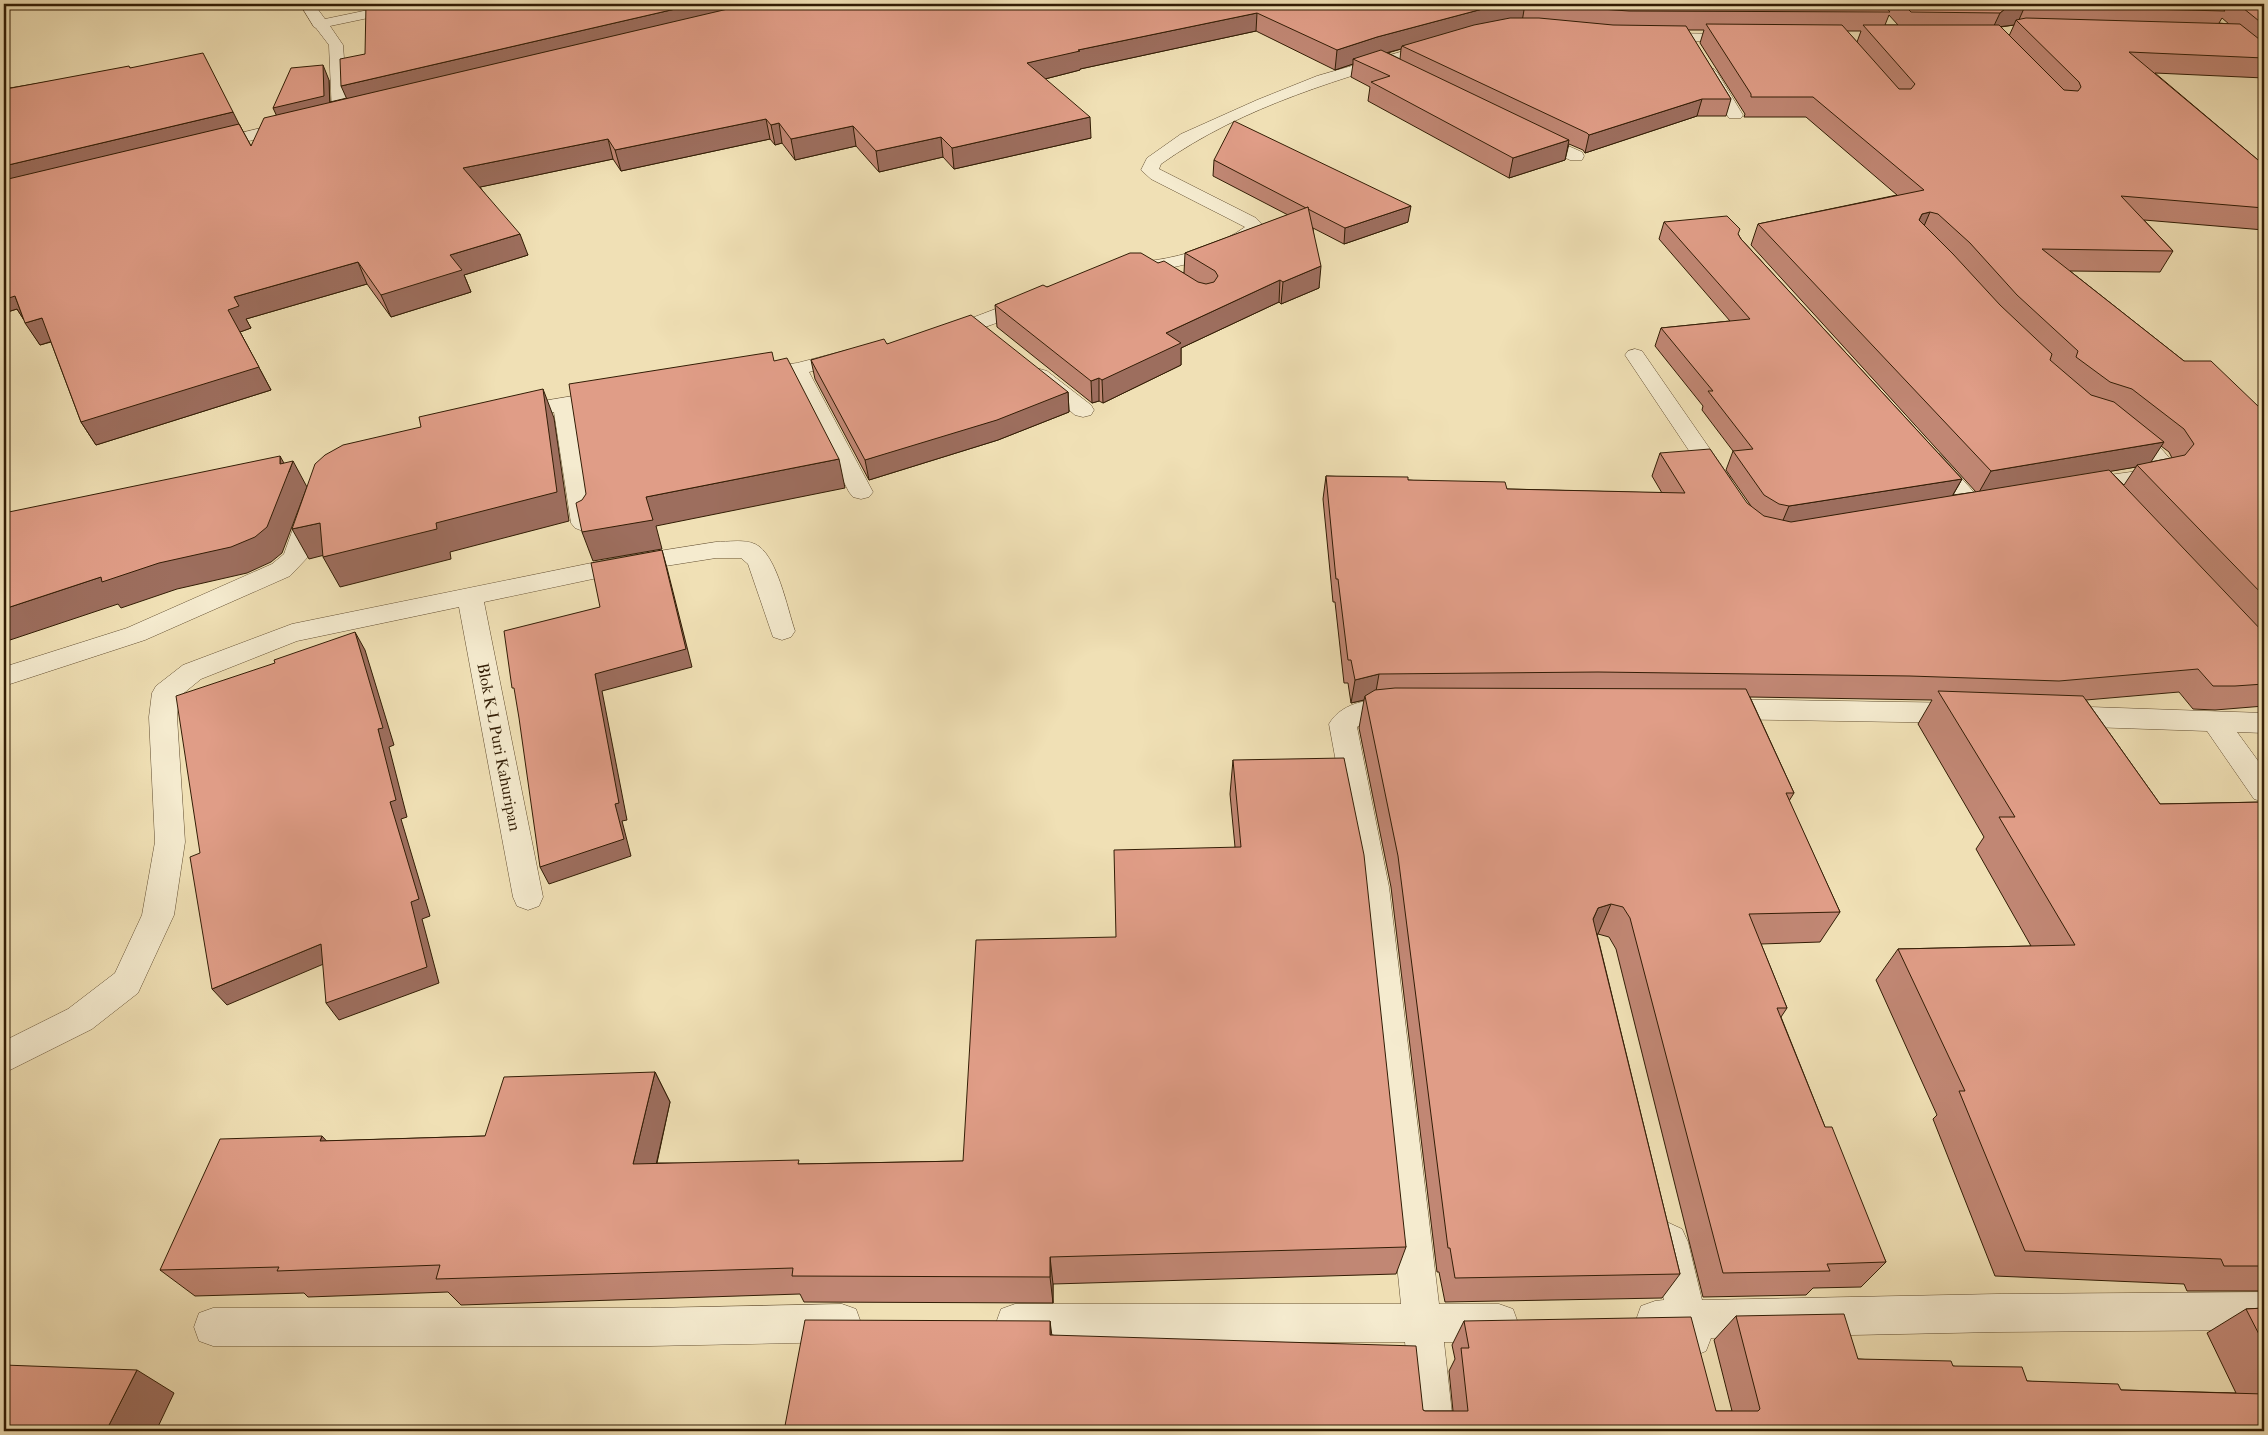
<svg xmlns="http://www.w3.org/2000/svg" width="2268" height="1435" font-family="'IM FELL French Canon',serif">
	<style>
		.lines { fill: none; stroke-linecap: round; stroke-linejoin: round }
		.minor-casing { stroke: #624e31; stroke-width: 1 }
		.minor { fill: #f5ebcf; fill-rule: evenodd }
		.wall { fill: #c18774; stroke: #321d05; fill-rule: evenodd }
		.shaded-wall { fill: #9d6e5e; stroke: #321d05 }
		.building { fill: #e09d87; stroke: #321d05 }
		.labels { text-anchor: middle; dominant-baseline: central; stroke-width: 4; stroke-linejoin: round; paint-order: stroke }
		.street-label { font-size: 16px; fill: #321d05; stroke: #f5ebcf }
	</style>
	<rect width="100%" height="100%" fill="#f0e0b5"/>
	<filter id="stains"><feTurbulence type="fractalNoise" baseFrequency=".004" numOctaves="4"/><feColorMatrix values="0 0 0 0 .2 0 0 0 0 .09 0 0 0 0 .02 0 0 0 .5 -.17"/></filter>
	<radialGradient id="worn" r=".72"><stop offset=".6" stop-color="#630" stop-opacity="0"/><stop offset="1" stop-color="#630" stop-opacity=".3"/></radialGradient>
	<g class="lines">
		<g class="minor-casing">
			<g id="minor">
				<path d="M300 4H314L325 19 397 4H423L416 8 330 26 343 45 348 114 346 117H334L332 114 329 45 316 28 314 27Z"/>
				<path d="M1656 33 1740 34 1747 38 1740 42 1651 40 1649 37Z"/>
				<path d="M1435 42 1440 43 1442 46 1440 49C1344 78 1244 105 1161 164L1159 169 1163 171 1256 218 1265 227C1247 253 1154 277 1124 270L1121 266 1124 262C1135 259 1145 262 1156 260 1184 256 1222 244 1245 227L1151 179 1141 170 1147 158 1181 134 1257 100 1317 76Z"/>
				<path d="M1709 67 1714 69 1717 72 1743 115 1741 118H1729L1727 115 1701 72 1704 69Z"/>
				<path d="M291 121 297 123 299 126 297 129 209 151 203 150 201 146 203 142Z"/>
				<path d="M1532 130 1582 152 1584 156 1582 160H1570L1526 139 1524 135 1526 131Z"/>
				<path d="M1030 296 1037 298 1040 302 1037 306C1015 315 958 342 936 336L933 332 936 328 969 319Z"/>
				<path d="M1635 349 1642 351 1728 475 1732 480 1728 485 1720 487 1712 485 1625 355 1628 351Z"/>
				<path d="M848 350 855 352 858 356 855 360 809 372 873 492 869 497 861 499 853 497 849 492 790 376 755 380 748 378 744 374 748 370 797 363Z"/>
				<path d="M1040 369 1047 371 1091 405 1094 410 1091 415 1083 417 1075 415 1033 379 1029 375 1033 371Z"/>
				<path d="M609 390 617 391 620 396 617 401 576 408 595 523 591 528 583 531 575 528 571 523 554 412 513 420 505 418 502 413 505 408 513 406Z"/>
				<path d="M2126 425C2146 430 2165 451 2176 467 2161 489 2106 488 2081 492L2073 490 2069 485 2073 480 2138 471 2152 465 2115 432 2118 427Z"/>
				<path d="M1932 452 1940 454 1979 498 1983 503 1979 508 1971 510 1963 508 1924 464 1921 459 1924 454Z"/>
				<path d="M312 502 320 504 324 509 307 558 290 576 145 640 4 686V667L127 628 272 564 284 554 300 509 304 504Z"/>
				<path d="M716 542C728 542 744 539 755 544 777 554 787 608 795 631L791 637 782 640 773 637 748 564 741 558H716L621 573 484 602 543 897 539 906 528 910 517 906 513 897 459 607 297 641 201 679 179 697 177 717 185 842 174 915 138 993 92 1029 4 1073V1041L68 1009 115 973 142 915 155 842 149 717 152 693 156 686 183 665 292 624 621 557Z"/>
				<path d="M1398 698 1408 701 1412 708 1408 715C1390 720 1373 716 1357 727L1389 887 1439 1304H1499L1513 1309 1518 1323 1513 1337 1499 1342H1444L1454 1431H1414L1405 1342H1015L1001 1337 996 1323 1001 1309 1015 1304H1401L1359 887 1329 724C1343 700 1374 699 1398 698Z"/>
				<path d="M1719 699 1963 703 1973 706 1977 713 1973 720 1963 723 1719 719 1709 716 1705 709 1709 702Z"/>
				<path d="M2061 706 2264 713V733L2237 732 2264 769V802L2254 799 2207 731 2061 726 2051 723 2047 716 2051 709Z"/>
				<path d="M1669 1223 1682 1229 1688 1242 1702 1300 1997 1294 2264 1292V1330L1997 1332 1711 1338 1706 1351 1692 1357 1678 1351 1673 1339H1655L1641 1334 1636 1320 1641 1306 1655 1301 1664 1300 1650 1242 1656 1229Z"/>
				<path d="M842 1304 856 1309 861 1323 856 1337 842 1342 650 1346H213L199 1341 194 1327 199 1313 213 1308H650Z"/>
			</g>
		</g>
		<use href="#minor" class="minor"/>
	</g>
	<g class="wall">
		<path d="M1366 4H1883L1884 5V4H2264V78L2155 73 2264 165V230L2144 220 2173 251 2160 272 2070 271 2184 361 2259 407H2264V706L2215 710 2193 709 2179 692 2086 700 2160 804 2264 802V1291H2187L2184 1284 1995 1276 1933 1119 1937 1115 1876 980 1898 949 2031 946 1976 849 1984 837 1918 724 1932 700 1750 697 1794 793 1789 801 1840 912 1820 942 1761 944 1787 1008 1781 1017 1825 1127 1886 1262 1861 1287 1813 1288 1806 1295 1703 1297 1616 949 1609 937 1598 934H1597L1680 1274 1662 1298 1445 1302 1439 1272H1437L1391 887 1359 728 1364 700 1351 703 1348 683H1344L1335 602H1333L1323 499 1326 476 1408 480 1507 489 1662 493 1652 476 1660 453 1751 506 1726 470 1733 451 1702 410 1703 406 1655 346 1661 328 1730 321 1659 239 1664 222 1738 234 1741 239 1962 479 1953 495 1976 492 1751 245 1758 224 1897 195 1806 117H1744L1745 114 1700 43 1704 30H1688L1731 99 1726 116H1697L1585 153 1583 150 1569 144 1565 160 1509 178 1368 101 1370 87 1351 77 1353 64 1335 70 1256 31 1080 69V70L1045 79 1091 138 954 169 943 157 879 172 856 146 795 160 782 143 775 145 770 139 621 171 613 159 480 187 528 255 464 275 471 292 391 317 367 284 246 319 251 328 240 332 271 390 96 445 81 422 51 342 40 345 17 309 4 313V78L10 88 131 68 239 124 251 146 276 115 329 80 330 102 347 98 365 54ZM1889 15 1898 25H1885ZM2222 18 2229 24 2219 23ZM2014 25 2009 36 2001 27ZM1847 31H1861L1857 42ZM1401 49 1400 59 1388 53ZM2161 446 2169 452 2172 458 2150 462ZM2136 467 2124 485 2110 471Z"/>
		<path d="M1214 160 1408 222 1344 244 1313 228 1319 288 1281 304 1279 302 1181 348V365L1103 403 1099 401 1092 403 997 327 995 305 1047 287 1158 263 1184 273 1185 253 1288 215 1213 176Z"/>
		<path d="M887 344 1068 392 1069 412 998 440 869 480 815 379 811 360Z"/>
		<path d="M1233 760 1406 1247 1396 1274 1053 1284V1303L804 1302 800 1294 461 1305 448 1292 308 1297 304 1293 195 1296 160 1270 326 1141 485 1136 655 1072 670 1102 657 1163 800 1164 963 1161 1116 937 1235 847 1230 794Z"/>
		<path d="M2264 1308V1431H784L1052 1335 1423 1410 1425 1411H1453L1449 1371 1455 1359 1452 1345 1464 1321 1716 1411H1732L1714 1340 1736 1316 1858 1359 1953 1366 2027 1381 2121 1390 2236 1393 2207 1333 2246 1309Z"/>
	</g>
	<g class="shaded-wall">
		<path d="M697 4H780L350 106 341 86Z"/>
		<path d="M1525 4 1522 22 1402 46 1401 49 1374 56 1353 59V64L1335 70 1337 50 1377 37 1490 7Z"/>
		<path d="M2025 6 2018 22 2016 20 2014 25 1998 27 1991 32 2000 13 2006 8Z"/>
		<path d="M1257 13 1256 31 1080 69V70L1029 83 1027 63 1078 50Z"/>
		<path d="M323 65 329 80 330 111 280 123 273 108Z"/>
		<path d="M4 78 16 98 6 89Z"/>
		<path d="M1702 99 1697 116 1585 153 1589 135Z"/>
		<path d="M233 112 243 132 4 190V166Z"/>
		<path d="M1090 117 1091 138 954 169 952 148Z"/>
		<path d="M766 119 770 139 621 171 615 150Z"/>
		<path d="M779 123 782 143 775 145 771 125Z"/>
		<path d="M853 126 856 146 795 160 791 139Z"/>
		<path d="M941 137 943 157 879 172 876 151Z"/>
		<path d="M608 139 613 159 471 189 463 168Z"/>
		<path d="M1569 140 1565 160 1509 178 1513 158Z"/>
		<path d="M1411 206 1408 222 1344 244 1345 228Z"/>
		<path d="M1930 212 1921 233 1909 242 1922 214Z"/>
		<path d="M520 234 528 255 464 275 471 292 391 317 381 295 450 255Z"/>
		<path d="M358 262 367 284 246 319 251 328 240 332 271 390 96 445 81 422 228 310 234 297Z"/>
		<path d="M1321 266 1319 288 1281 304 1283 282Z"/>
		<path d="M1280 280 1279 302 1181 348V365L1103 403 1102 380 1166 333Z"/>
		<path d="M5 286 15 296 24 320 17 309 4 313V287Z"/>
		<path d="M42 318 56 340 40 345 25 323Z"/>
		<path d="M1099 378V401L1092 403 1091 381Z"/>
		<path d="M543 389 554 418 569 521 450 552 451 559 340 587 323 557 436 523Z"/>
		<path d="M1068 392 1069 412 998 440 869 480 865 460Z"/>
		<path d="M2164 442 2149 465H2137L2136 467 1978 494 1991 471Z"/>
		<path d="M280 456 289 472 293 461 307 487 282 553 271 562 247 573 177 589 121 608 118 604 4 642V609L101 577 280 464Z"/>
		<path d="M839 459 845 488 656 526 662 549 593 561 582 532 646 497Z"/>
		<path d="M1962 479 1951 498 1781 525 1789 506Z"/>
		<path d="M320 523 336 552 309 559 292 529Z"/>
		<path d="M662 550 667 568 692 667 602 691 627 820 622 821 631 856 549 884 540 867 615 804 595 674Z"/>
		<path d="M355 632 365 650 394 745 389 747 407 817 401 819 430 916 422 919 439 983 339 1020 326 1003 411 902 390 802 378 729Z"/>
		<path d="M1379 674 1375 697 1365 696 1364 700 1351 703 1355 680Z"/>
		<path d="M1611 904 1598 934 1585 938 1598 908Z"/>
		<path d="M321 944 333 960 227 1005 212 989Z"/>
		<path d="M655 1072 670 1102 650 1192 633 1164Z"/>
		<path d="M322 1136 349 1165 320 1141Z"/>
		<path d="M1050 1257 1053 1284V1303L1050 1277Z"/>
		<path d="M1050 1321 1053 1344 1050 1335Z"/>
		<path d="M137 1370 174 1393 156 1431H106Z"/>
	</g>
	<g class="building">
		<path d="M366 4H697L341 86 340 59 365 54Z"/>
		<path d="M749 4H1523L1490 7 1377 37 1337 50 1257 13 1078 50 1080 51 1027 63 1090 117 952 148 941 137 876 151 853 126 791 139 779 123 771 125 766 119 615 150 608 139 463 168 520 234 450 255 462 270 381 295 358 262 234 297 239 306 228 310 259 367 81 422 42 318 25 323 15 296 9 298 5 286 4 287V180L239 124 251 146 264 118Z"/>
		<path d="M1530 4H1883L1890 12 1629 11Z"/>
		<path d="M1903 4H2217L2225 11 2025 6 2006 8 2000 13 1911 12Z"/>
		<path d="M2238 4H2264V25Z"/>
		<path d="M1510 18H1539L1613 25 1686 26 1731 99H1702L1589 135 1587 133 1402 46 1474 25Z"/>
		<path d="M2026 18 2240 24 2264 43V58L2129 52 2264 165V208L2121 196 2173 251 2042 249 2184 361H2211L2259 407H2264V596L2137 465 2185 455 2194 444 2184 429 2132 389 2110 382 2076 357 2078 351 2017 295 1970 243 1938 214 1930 212 1922 214 1919 220 1953 254 2000 305 2052 354 2050 360 2091 395 2114 402 2164 442 1991 471 1758 224 1924 190 1813 97H1751V94L1706 24 1842 25 1899 89H1911L1915 84 1863 25H1999L2064 90 2078 91 2081 87 2079 82 2016 20Z"/>
		<path d="M1381 50 1569 140 1513 158 1371 82 1390 76 1353 59Z"/>
		<path d="M203 53 233 112 4 166V78L6 89 129 66 130 68Z"/>
		<path d="M323 65 324 96 273 108 291 68Z"/>
		<path d="M1234 121 1411 206 1345 228 1308 209V207L1306 208 1214 160Z"/>
		<path d="M1308 207 1321 266 1283 282 1280 280 1166 333 1181 343 1102 380 1099 378 1091 381 995 305 1043 285 1047 287 1130 253H1141L1158 263 1164 261 1198 282 1206 284 1214 282 1218 276 1215 271 1185 253Z"/>
		<path d="M1727 216 1740 229 1738 234 1741 239 1962 479 1789 506 1779 504 1764 495 1733 451 1753 449 1708 391H1713L1661 328 1750 319 1664 222Z"/>
		<path d="M971 315 1068 392 997 420 865 460 811 360 884 339 887 344Z"/>
		<path d="M772 352 774 361 787 358 839 459 646 497 653 520 582 532 576 503 582 500 586 494 569 384Z"/>
		<path d="M543 389 557 492 436 523 437 529 323 557 320 523 292 529 315 464 325 455 343 445 421 427 419 417Z"/>
		<path d="M1710 449 1747 503 1764 516 1791 522 2109 470 2264 633V684L2235 686H2213L2198 669 2059 681 1910 676 1598 672 1379 674 1355 680 1351 660H1348L1338 579H1336L1326 476 1408 477V480L1505 482 1507 489 1685 493 1660 453Z"/>
		<path d="M280 456V464L293 461 267 527 255 537 231 547 159 563 102 582 101 577 4 609V513Z"/>
		<path d="M662 550 686 649 595 674 619 803 615 804 624 839 540 867 519 718 514 688H512L504 631 600 607 591 563Z"/>
		<path d="M355 632 383 728 378 729 396 800 390 802 419 899 411 902 427 967 326 1003 321 944 212 989 190 857 200 853 176 696 275 663 274 660Z"/>
		<path d="M1395 688 1746 689 1794 793H1786L1840 912 1749 914 1787 1008H1777L1825 1127H1832L1886 1262 1827 1264 1830 1271 1723 1273 1630 918 1623 907 1611 904 1598 908 1593 919 1680 1274 1455 1278 1450 1248H1448L1398 856 1365 696 1375 690Z"/>
		<path d="M1938 691 2083 696 2160 804 2264 802V1266H2224L2221 1259 2025 1251 1959 1091H1965L1898 949 2075 945 1999 817H2015Z"/>
		<path d="M1344 758 1364 855 1406 1247 1050 1257V1277L792 1276 793 1268 436 1279 440 1265 277 1271 279 1267 160 1270 220 1139 322 1136 320 1141 485 1136 504 1077 655 1072 633 1164 799 1160 798 1164 963 1161 976 940 1116 937 1114 850 1241 847 1233 760Z"/>
		<path d="M2264 1308V1344L2246 1309Z"/>
		<path d="M1844 1314 1858 1359 1951 1361 1953 1366 2022 1367 2027 1381 2118 1384 2121 1390 2264 1394V1431H784L805 1320 1050 1321V1335L1416 1346 1423 1410 1425 1411H1468L1461 1348H1469L1464 1321 1691 1317 1716 1411H1758L1760 1409 1736 1316Z"/>
		<path d="M4 1365 137 1370 106 1431H4Z"/>
	</g>
	<g class="labels">
		<g class="street-label">
			<text transform="translate(499 747) rotate(79)">Blok K-L Puri Kahuripan</text>
		</g>
	</g>
	<rect width="2268" height="1435" fill="none" stroke="#f0e0b5" stroke-width="20"/>
	<rect x="5" y="5" width="2258" height="1425" fill="none" stroke="#321d05" stroke-width="2.5"/>
	<rect x="10" y="10" width="2248" height="1415" fill="none" stroke="#321d05"/>
	<rect width="100%" height="100%" filter="url(#stains)"/>
	<rect width="100%" height="100%" fill="url(#worn)"/>
</svg>
